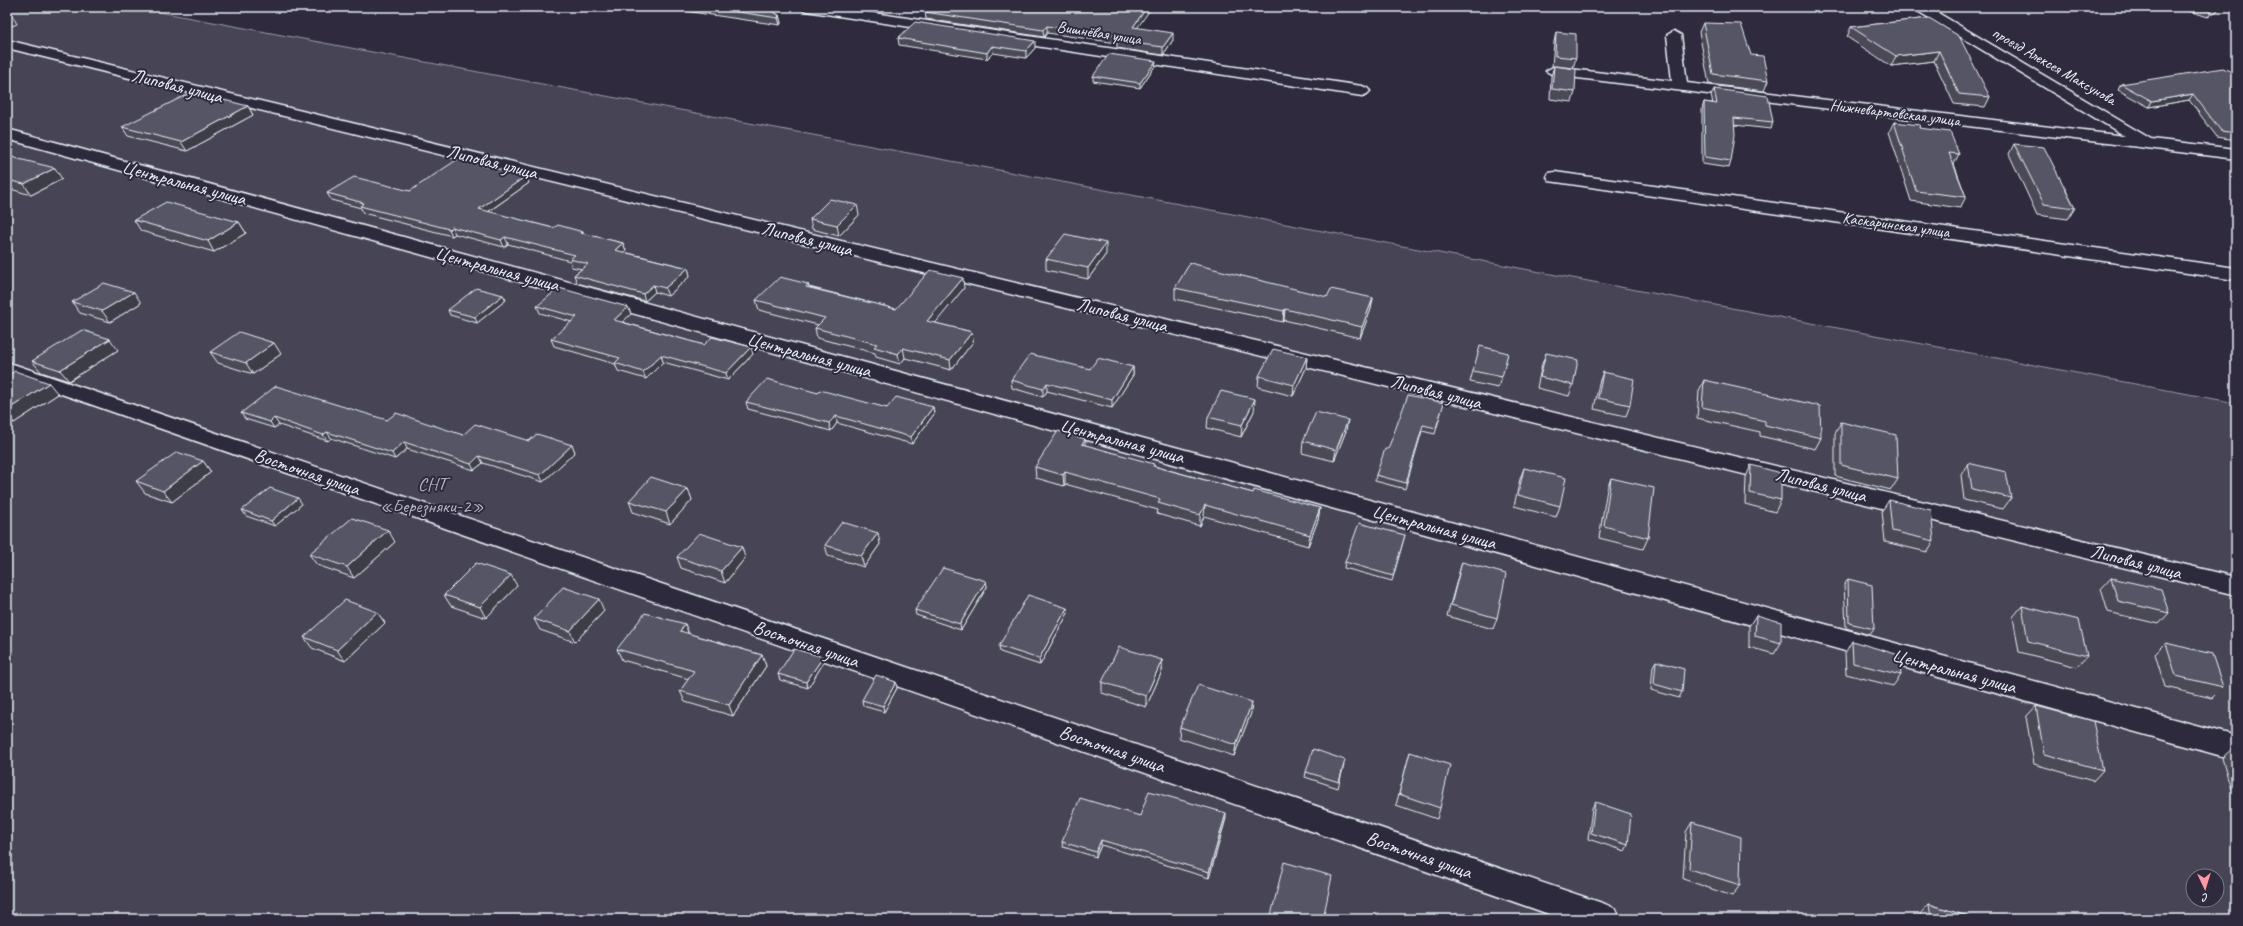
<svg xmlns="http://www.w3.org/2000/svg" width="2243" height="926" font-family="Caveat,sans-serif">
	<style>
		.green { fill: #464455; stroke: #979aa6; fill-rule: evenodd }
		.lines { fill: none; stroke-linecap: round; stroke-linejoin: round }
		.minor-casing { stroke: #e8f1f8; stroke-width: 3 }
		.minor { fill: #2f2a3d; fill-rule: evenodd }
		.wall { fill: #4b4957; stroke: #e8f1f8 }
		.shaded-wall { fill: #3d3c47; stroke: #e8f1f8 }
		.building { fill: #575565; stroke: #e8f1f8 }
		.labels { text-anchor: middle; dominant-baseline: central; stroke-width: 4; stroke-linejoin: round; paint-order: stroke }
		.far-street-label { font-size: 16px; fill: #e8f1f8; stroke: #2f2a3d }
		.street-label { font-size: 19px; fill: #e8f1f8; stroke: #2f2a3d }
		.park-label { font-size: 19px; fill: #afb4bf; stroke: #2f2a3d }
	</style>
	<rect width="100%" height="100%" fill="#2f2a3d"/>
	<filter id="ink" filterUnits="userSpaceOnUse"><feTurbulence type="fractalNoise" baseFrequency=".025" numOctaves="2"/><feDisplacementMap in="SourceGraphic" scale="8" xChannelSelector="R" yChannelSelector="G"/><feConvolveMatrix kernelMatrix="1 2 1 2 8 2 1 2 1" color-interpolation-filters="sRGB"/></filter>
	<g filter="url(#ink)">
		<path class="green" d="M7 7H133L2236 403V919H7ZM2193 876H2217V900H2193Z"/>
		<g class="lines">
			<g class="minor-casing">
				<g id="minor">
					<path d="M799 7H833L1362 86 1367 88 1370 91 1367 94 1362 96 806 11Z"/>
					<path d="M1911 7H1928L2151 139 2236 149V159L1553 75 1546 71 1553 67 1672 81 1667 35 1674 31 1681 35 1687 83 2125 136Z"/>
					<path d="M7 40 2236 577V595L7 48Z"/>
					<path d="M7 129 2236 736V760L7 139Z"/>
					<path d="M1555 172 2236 268V280L1549 181 1547 177 1549 173Z"/>
					<path d="M7 362 1605 904 1616 909 1620 919H1563L7 375Z"/>
				</g>
			</g>
			<use href="#minor" class="minor"/>
		</g>
		<g class="wall">
			<path d="M677 7H764L779 15 781 23 780 25 678 10Z"/>
			<path d="M2176 7H2222L2208 17Z"/>
			<path d="M925 12 1138 28 1173 40 1163 55 1117 48V43L1047 33 1044 37 926 19Z"/>
			<path d="M1929 18 1990 97 1985 107 1954 104 1934 61 1891 66 1847 37 1851 27Z"/>
			<path d="M1703 23 1768 81 1764 91 1709 84 1699 32Z"/>
			<path d="M1556 32 1576 58 1573 68 1555 66 1575 92 1572 102 1550 99 1551 76 1554 66H1552L1554 42Z"/>
			<path d="M898 38 1035 48 1026 58 993 53 987 59 899 45Z"/>
			<path d="M1155 66 1140 88 1093 81V76Z"/>
			<path d="M2236 74V140L2217 137 2189 100 2149 107 2118 90 2121 84Z"/>
			<path d="M1714 89 1773 122 1771 129 1734 125 1731 161 1729 168 1702 164V109L1704 102 1713 103 1711 96Z"/>
			<path d="M248 106 253 115 187 151 128 136 122 127Z"/>
			<path d="M1894 122 1919 128 1959 154 1954 164 1966 197 1960 208 1911 201 1889 132Z"/>
			<path d="M2014 144 2075 208 2068 219 2037 215 2009 154Z"/>
			<path d="M7 156 62 179 31 195 7 188Z"/>
			<path d="M529 183 488 212 553 228 583 232V234L623 243 626 251 624 252 688 268 690 276 668 296 655 292 645 301 577 283 574 275 582 269 572 267 570 261 508 244 504 247 455 234 452 236 363 213 361 208 331 200 327 193 410 191Z"/>
			<path d="M859 215 839 236 812 229 810 219Z"/>
			<path d="M134 220 239 222 246 233 214 252 141 231Z"/>
			<path d="M1106 254 1088 279 1046 270V259Z"/>
			<path d="M808 284 809 287 896 309 964 288 935 323 972 332 973 342 951 370 905 358 900 364 876 357 875 353 817 338 815 328 818 325 759 310 756 300Z"/>
			<path d="M1175 288 1327 297 1373 298 1371 309 1360 338 1284 320 1283 322 1175 299Z"/>
			<path d="M503 295 506 300 477 323 450 315 448 310Z"/>
			<path d="M72 302 141 303 110 322 80 313Z"/>
			<path d="M537 306 628 307 631 314 622 322 704 345 753 354 728 380 663 362 646 379 618 371 615 364 554 346 551 339 572 322 540 313Z"/>
			<path d="M118 350 69 381 41 372 32 361Z"/>
			<path d="M210 352 281 354 253 374 218 363Z"/>
			<path d="M1508 353 1498 388 1470 382 1473 371Z"/>
			<path d="M1546 353 1573 385 1569 396 1537 388 1542 364Z"/>
			<path d="M1307 357 1306 368 1293 396 1258 387 1259 376Z"/>
			<path d="M1133 367V375L1112 408 1047 391 1043 397 1012 388 1011 380 1090 369Z"/>
			<path d="M1603 372 1630 405 1626 416 1594 409 1599 383Z"/>
			<path d="M7 376 58 394 14 423 7 420Z"/>
			<path d="M1704 380 1821 438 1815 449 1760 436V432L1697 418 1699 391Z"/>
			<path d="M818 393 887 408 933 407 934 414 912 444 837 423 831 431 748 409 746 402Z"/>
			<path d="M1442 409 1435 434 1422 431 1405 489 1375 481 1376 475 1388 449Z"/>
			<path d="M1254 411 1241 437 1207 428 1208 417Z"/>
			<path d="M241 413 387 420 463 435 572 445 575 452 543 482 483 463 474 470 407 449 395 459 331 438 328 441 279 425 274 428 245 419Z"/>
			<path d="M1841 422 1898 479 1891 490 1835 476V434Z"/>
			<path d="M1346 431 1334 461 1302 453 1303 441Z"/>
			<path d="M1085 445 1154 466 1253 493 1320 508 1318 520 1308 546 1204 516 1200 526 1157 514 1158 510 1065 484 1064 486 1036 478 1035 467Z"/>
			<path d="M203 461 211 472 172 502 145 493 136 481Z"/>
			<path d="M1968 463 2011 498 2003 509 1964 500 1961 475Z"/>
			<path d="M1751 465 1781 500 1775 512 1745 504 1746 477Z"/>
			<path d="M1524 468 1560 506 1556 517 1514 506 1520 479Z"/>
			<path d="M1611 478 1648 538 1643 549 1599 538 1607 489Z"/>
			<path d="M688 489 692 500 670 524 633 512 629 501Z"/>
			<path d="M1889 500 1934 541 1927 552 1885 542 1882 511Z"/>
			<path d="M302 504 275 526 246 516 242 510Z"/>
			<path d="M1405 535 1392 581 1344 568 1345 562Z"/>
			<path d="M395 542 354 578 317 565 309 554Z"/>
			<path d="M880 544 864 567 828 556 825 545Z"/>
			<path d="M677 557 745 558 725 583 681 568Z"/>
			<path d="M1462 562 1497 618 1493 629 1447 616Z"/>
			<path d="M2111 578 2169 613 2159 624 2108 612 2101 589Z"/>
			<path d="M1848 579 1874 629 1870 635 1846 628 1844 584Z"/>
			<path d="M986 581 987 587 961 630 916 615 915 610Z"/>
			<path d="M517 586 486 618 451 606 444 595Z"/>
			<path d="M2022 606 2087 656 2077 667 2019 652 2013 617Z"/>
			<path d="M604 611 575 642 540 630 534 619Z"/>
			<path d="M377 612 385 623 345 661 312 648 304 637Z"/>
			<path d="M1068 613 1040 665 1000 652 999 646Z"/>
			<path d="M1756 615 1781 643 1774 654 1749 647V626Z"/>
			<path d="M685 624 689 634 762 655 766 666 733 716 685 702 680 691 689 679 622 660 617 649Z"/>
			<path d="M1852 641 1901 675 1893 686 1846 674 1845 653Z"/>
			<path d="M2166 643 2223 687 2212 698 2165 687 2155 654Z"/>
			<path d="M823 657 824 662 808 688 780 680 778 674Z"/>
			<path d="M1162 660V671L1146 707 1102 693V682Z"/>
			<path d="M1656 661 1682 692 1679 698 1651 690 1653 666Z"/>
			<path d="M896 682 897 688 884 712 863 706 862 700Z"/>
			<path d="M2036 706 2103 770 2093 781 2034 764 2026 717Z"/>
			<path d="M1251 713 1234 756 1179 738 1180 727Z"/>
			<path d="M2234 747H2236V793L2232 792 2222 758Z"/>
			<path d="M1410 752 1440 808 1437 819 1396 805Z"/>
			<path d="M1344 765 1338 788 1305 777 1306 772Z"/>
			<path d="M1595 802 1628 845 1625 851 1588 839 1592 808Z"/>
			<path d="M1140 816 1226 818 1209 878 1101 845 1096 857 1063 847 1062 842Z"/>
			<path d="M1692 822 1740 885 1732 896 1683 879 1686 832Z"/>
			<path d="M1929 904 1976 919H1920V914Z"/>
			<path d="M1271 915 1323 919H1270Z"/>
		</g>
		<g class="shaded-wall">
			<path d="M1147 7H1152L1133 34V27Z"/>
			<path d="M2214 7H2222L2208 17Z"/>
			<path d="M12 15 17 24 7 28V17Z"/>
			<path d="M779 15 781 23 780 25 778 18Z"/>
			<path d="M1047 26V33L1044 37 1043 30Z"/>
			<path d="M1173 33V40L1163 55V47Z"/>
			<path d="M1035 41V48L1026 58V51Z"/>
			<path d="M992 46 993 53 987 59V53Z"/>
			<path d="M1939 51 1934 61 1891 66 1896 56Z"/>
			<path d="M1156 61 1155 66 1140 88V83Z"/>
			<path d="M2193 94 2189 100 2149 107 2152 101Z"/>
			<path d="M248 106 253 115 187 151 181 142Z"/>
			<path d="M55 168 62 179 31 195 24 184Z"/>
			<path d="M526 176 529 183 482 216 479 209Z"/>
			<path d="M857 205 859 215 839 236 837 225Z"/>
			<path d="M239 222 246 233 214 252 208 241Z"/>
			<path d="M452 227 455 234 452 236 449 229Z"/>
			<path d="M505 237 508 244 504 247 501 240Z"/>
			<path d="M623 243 626 251 618 257 615 250Z"/>
			<path d="M1106 243V254L1088 279V268Z"/>
			<path d="M688 268 690 276 668 296 665 288Z"/>
			<path d="M963 278 964 288 929 331 927 321Z"/>
			<path d="M653 285 655 292 645 301 643 294Z"/>
			<path d="M134 292 141 303 110 322 102 311Z"/>
			<path d="M503 295 506 300 477 323 475 317Z"/>
			<path d="M1373 298 1371 309 1360 338 1362 327Z"/>
			<path d="M628 307 631 314 617 327 614 320Z"/>
			<path d="M1285 309 1284 320 1283 322 1284 311Z"/>
			<path d="M972 332 973 342 951 370 950 360Z"/>
			<path d="M110 339 118 350 69 381 60 370Z"/>
			<path d="M274 343 281 354 253 374 246 363Z"/>
			<path d="M751 347 753 354 728 380 726 373Z"/>
			<path d="M903 348 905 358 900 364 898 354Z"/>
			<path d="M661 355 663 362 646 379 643 372Z"/>
			<path d="M1307 357 1306 368 1293 396 1294 385Z"/>
			<path d="M1133 367V375L1112 408V400Z"/>
			<path d="M49 383 58 394 14 423 7 415V410Z"/>
			<path d="M1047 383V391L1043 397V389Z"/>
			<path d="M1255 399 1254 411 1241 437 1242 425Z"/>
			<path d="M933 407 934 414 912 444 911 437Z"/>
			<path d="M836 416 837 423 831 431 829 423Z"/>
			<path d="M274 418 279 425 274 428 270 422Z"/>
			<path d="M1348 420 1346 431 1334 461 1336 450Z"/>
			<path d="M327 432 331 438 328 441 323 435Z"/>
			<path d="M1085 439V450L1082 444Z"/>
			<path d="M404 442 407 449 395 459 392 453Z"/>
			<path d="M572 445 575 452 543 482 540 475Z"/>
			<path d="M479 456 483 463 474 470 471 464Z"/>
			<path d="M203 461 211 472 172 502 163 491Z"/>
			<path d="M1065 472V484L1064 486 1063 475Z"/>
			<path d="M688 489 692 500 670 524 666 512Z"/>
			<path d="M298 498 302 504 275 526 271 521Z"/>
			<path d="M1205 505 1204 516 1200 526V515Z"/>
			<path d="M1320 508 1318 520 1308 546 1310 535Z"/>
			<path d="M388 530 395 542 354 578 347 567Z"/>
			<path d="M878 533 880 544 864 567 861 556Z"/>
			<path d="M742 547 745 558 725 583 721 571Z"/>
			<path d="M511 575 517 586 486 618 480 607Z"/>
			<path d="M986 581 987 587 961 630 960 624Z"/>
			<path d="M599 599 604 611 575 642 570 631Z"/>
			<path d="M1067 608 1068 613 1040 665 1039 659Z"/>
			<path d="M377 612 385 623 345 661 337 650Z"/>
			<path d="M685 624 689 635 680 631Z"/>
			<path d="M762 655 766 666 733 716 729 705Z"/>
			<path d="M823 657 824 662 808 688 806 682Z"/>
			<path d="M1162 660V671L1146 707V696Z"/>
			<path d="M896 682 897 688 884 712 883 706Z"/>
			<path d="M1252 702 1251 713 1234 756 1236 745Z"/>
			<path d="M1226 813V818L1209 878V872Z"/>
			<path d="M1101 840V845L1096 857V852Z"/>
		</g>
		<g class="building">
			<path d="M705 7H764L779 15 778 18Z"/>
			<path d="M930 7H1147L1133 27 1173 33 1163 47 1117 41 1121 36 1047 26 1043 30 925 12Z"/>
			<path d="M7 14 12 15 7 17Z"/>
			<path d="M1929 18 1959 36 1990 97 1959 94 1939 51 1896 56 1851 27Z"/>
			<path d="M915 22 1035 41 1026 51 992 46 987 53 898 38Z"/>
			<path d="M1703 23 1741 24 1751 55 1763 56 1768 81 1713 74Z"/>
			<path d="M1556 32 1576 34V58L1555 56Z"/>
			<path d="M1109 54 1156 61 1140 83 1093 76Z"/>
			<path d="M1554 66 1576 69 1575 92 1552 89Z"/>
			<path d="M2223 68 2236 74V133L2221 131 2193 94 2152 101 2121 84Z"/>
			<path d="M1714 89 1768 96 1773 122 1734 118 1735 135 1731 161 1705 157 1704 102 1717 104Z"/>
			<path d="M192 92 248 106 181 142 122 127Z"/>
			<path d="M1894 122 1920 125 1919 128 1950 132 1959 154 1949 153 1966 197 1916 191Z"/>
			<path d="M2014 144 2044 147 2075 208 2044 204Z"/>
			<path d="M7 156 55 168 24 184 7 180Z"/>
			<path d="M458 159 526 176 479 209 553 228 558 225 583 232 581 233 623 243 615 250 688 268 665 288 653 285 643 294 574 275 588 264 570 259 575 255 505 237 501 240 452 227 449 229 360 206 364 203 327 193 354 177 410 191Z"/>
			<path d="M830 199 857 205 837 225 810 219Z"/>
			<path d="M166 202 239 222 208 241 134 220Z"/>
			<path d="M1065 234 1106 243 1088 268 1046 259Z"/>
			<path d="M1190 263 1327 297 1331 289 1373 298 1362 327 1285 309 1284 311 1175 288Z"/>
			<path d="M930 270 963 278 927 321 972 332 950 360 903 348 898 354 874 347 877 344 815 328 825 318 756 300 780 277 808 284 806 287 896 309Z"/>
			<path d="M104 283 134 292 102 311 72 302Z"/>
			<path d="M476 288 503 295 475 317 448 310Z"/>
			<path d="M559 288 628 307 614 320 704 345 712 337 751 347 726 373 661 355 643 372 615 363 620 358 551 339 577 317 537 306Z"/>
			<path d="M82 330 110 339 60 370 32 361Z"/>
			<path d="M239 332 274 343 246 363 210 352Z"/>
			<path d="M1480 346 1508 353 1502 377 1473 371Z"/>
			<path d="M1273 349 1307 357 1294 385 1259 376Z"/>
			<path d="M1546 353 1578 360 1573 385 1540 377Z"/>
			<path d="M1030 354 1090 369 1098 358 1133 367 1112 400 1047 383 1043 389 1011 380Z"/>
			<path d="M15 371 49 383 7 410V376Z"/>
			<path d="M1603 372 1634 379 1630 405 1598 398Z"/>
			<path d="M767 379 818 393 820 390 887 408 896 397 933 407 911 437 836 416 829 423 746 402Z"/>
			<path d="M1704 380 1820 406 1821 438 1765 425V421L1702 407Z"/>
			<path d="M276 386 387 420 396 413 463 435 475 424 529 441 537 434 572 445 540 475 479 456 471 464 404 442 392 453 327 432 323 435 274 418 270 422 241 413Z"/>
			<path d="M1221 391 1255 399 1242 425 1208 417Z"/>
			<path d="M1408 395 1444 403 1436 428 1423 425 1406 483 1376 475 1385 449H1388Z"/>
			<path d="M1316 412 1348 420 1336 450 1303 441Z"/>
			<path d="M1841 422 1896 435 1898 479 1841 465Z"/>
			<path d="M1058 431 1085 439 1082 444 1154 464 1153 466 1253 493 1254 490 1320 508 1310 535 1205 505 1200 515 1158 503 1160 499 1065 472 1063 475 1035 467Z"/>
			<path d="M177 452 203 461 163 491 136 481Z"/>
			<path d="M1968 463 2006 472 2011 498 1972 489Z"/>
			<path d="M1751 465 1781 473V500L1750 493Z"/>
			<path d="M1524 468 1566 478 1560 506 1518 495Z"/>
			<path d="M651 477 688 489 666 512 629 501Z"/>
			<path d="M1611 478 1654 488 1648 538 1604 526Z"/>
			<path d="M270 488 298 498 271 521 242 510Z"/>
			<path d="M1889 500 1931 510 1934 541 1892 531Z"/>
			<path d="M352 518 388 530 347 567 309 554Z"/>
			<path d="M842 522 878 533 861 556 825 545Z"/>
			<path d="M1359 523 1405 535 1393 576 1345 562Z"/>
			<path d="M699 533 742 547 721 571 677 557Z"/>
			<path d="M1462 562 1506 574 1497 618 1451 605Z"/>
			<path d="M476 563 511 575 480 607 444 595Z"/>
			<path d="M943 568 986 581 960 624 915 610Z"/>
			<path d="M2111 578 2161 589 2169 613 2118 601Z"/>
			<path d="M1848 579 1872 585 1874 629 1849 623Z"/>
			<path d="M563 587 599 599 570 631 534 619Z"/>
			<path d="M1028 595 1067 608 1039 659 999 646Z"/>
			<path d="M345 600 377 612 337 650 304 637Z"/>
			<path d="M2022 606 2079 620 2087 656 2028 641Z"/>
			<path d="M645 613 685 624 680 631 762 655 729 705 680 691 694 671 617 649Z"/>
			<path d="M1756 615 1781 622V643L1755 636Z"/>
			<path d="M1852 641 1899 655 1901 675 1853 663Z"/>
			<path d="M2166 643 2212 654 2223 687 2176 676Z"/>
			<path d="M1119 647 1162 660 1146 696 1102 682Z"/>
			<path d="M794 649 823 657 806 682 778 674Z"/>
			<path d="M1656 661 1684 669 1682 692 1654 684Z"/>
			<path d="M876 675 896 682 883 706 862 700Z"/>
			<path d="M1198 685 1252 702 1236 745 1180 727Z"/>
			<path d="M2036 706 2093 721 2103 770 2044 754Z"/>
			<path d="M2234 747H2236V754Z"/>
			<path d="M1313 749 1345 760 1339 782 1306 772Z"/>
			<path d="M1410 752 1450 765 1440 808 1399 794Z"/>
			<path d="M1149 791 1226 813 1209 872 1101 840 1096 852 1062 842 1080 798 1140 816Z"/>
			<path d="M1595 802 1631 814 1628 845 1591 833Z"/>
			<path d="M1692 822 1741 837 1740 885 1689 869Z"/>
			<path d="M1284 862 1332 876 1323 919H1286L1271 915Z"/>
			<path d="M1929 904 1976 919H1931Z"/>
			<path d="M1456 914 1469 919H1455Z"/>
		</g>
	</g>
	<g class="labels">
		<g class="far-street-label">
			<text transform="translate(1099 33) rotate(9)">Вишнёвая улица</text>
			<text transform="translate(2054 66) rotate(30)">проезд Алексея Максунова</text>
			<text transform="translate(1895 113) rotate(7)">Нижневартовская улица</text>
			<text transform="translate(1896 225) rotate(8)">Каскаринская улица</text>
		</g>
		<g class="street-label">
			<text transform="translate(177 86) rotate(14)">Липовая улица</text>
			<text transform="translate(492 162) rotate(14)">Липовая улица</text>
			<text transform="translate(184 183) rotate(15)">Центральная улица</text>
			<text transform="translate(807 239) rotate(14)">Липовая улица</text>
			<text transform="translate(497 269) rotate(15)">Центральная улица</text>
			<text transform="translate(1122 315) rotate(14)">Липовая улица</text>
			<text transform="translate(809 355) rotate(15)">Центральная улица</text>
			<text transform="translate(1436 392) rotate(14)">Липовая улица</text>
			<text transform="translate(1122 441) rotate(15)">Центральная улица</text>
			<text transform="translate(307 472) rotate(19)">Восточная улица</text>
			<text transform="translate(1821 485) rotate(14)">Липовая улица</text>
			<text transform="translate(1434 527) rotate(15)">Центральная улица</text>
			<text transform="translate(2136 562) rotate(14)">Липовая улица</text>
			<text transform="translate(806 644) rotate(19)">Восточная улица</text>
			<text transform="translate(1954 671) rotate(15)">Центральная улица</text>
			<text transform="translate(1112 749) rotate(19)">Восточная улица</text>
			<text transform="translate(1419 855) rotate(19)">Восточная улица</text>
		</g>
		<g class="park-label">
			<text x="432" y="484">СНТ<tspan x="432" dy="22">«Березняки-2»</tspan></text>
		</g>
	</g>
	<rect width="2243" height="926" fill="none" stroke="#2f2a3d" stroke-width="24"/>
	<rect x="12" y="12" width="2219" height="902" fill="none" stroke="#e8f1f8" stroke-width="1.5" filter="url(#ink)"/>
	<g transform="translate(2205 888) rotate(176)"><circle r="19" fill="#2f2a3d" stroke="#797a88"/>
	<path d="M0-3L7 15L0 10L-7 15Z" fill="#ff9aa2"/>
	<text y="-6" font-size="11" font-weight="bold" text-anchor="middle" fill="#e8f1f8">С</text>
	</g>
</svg>
